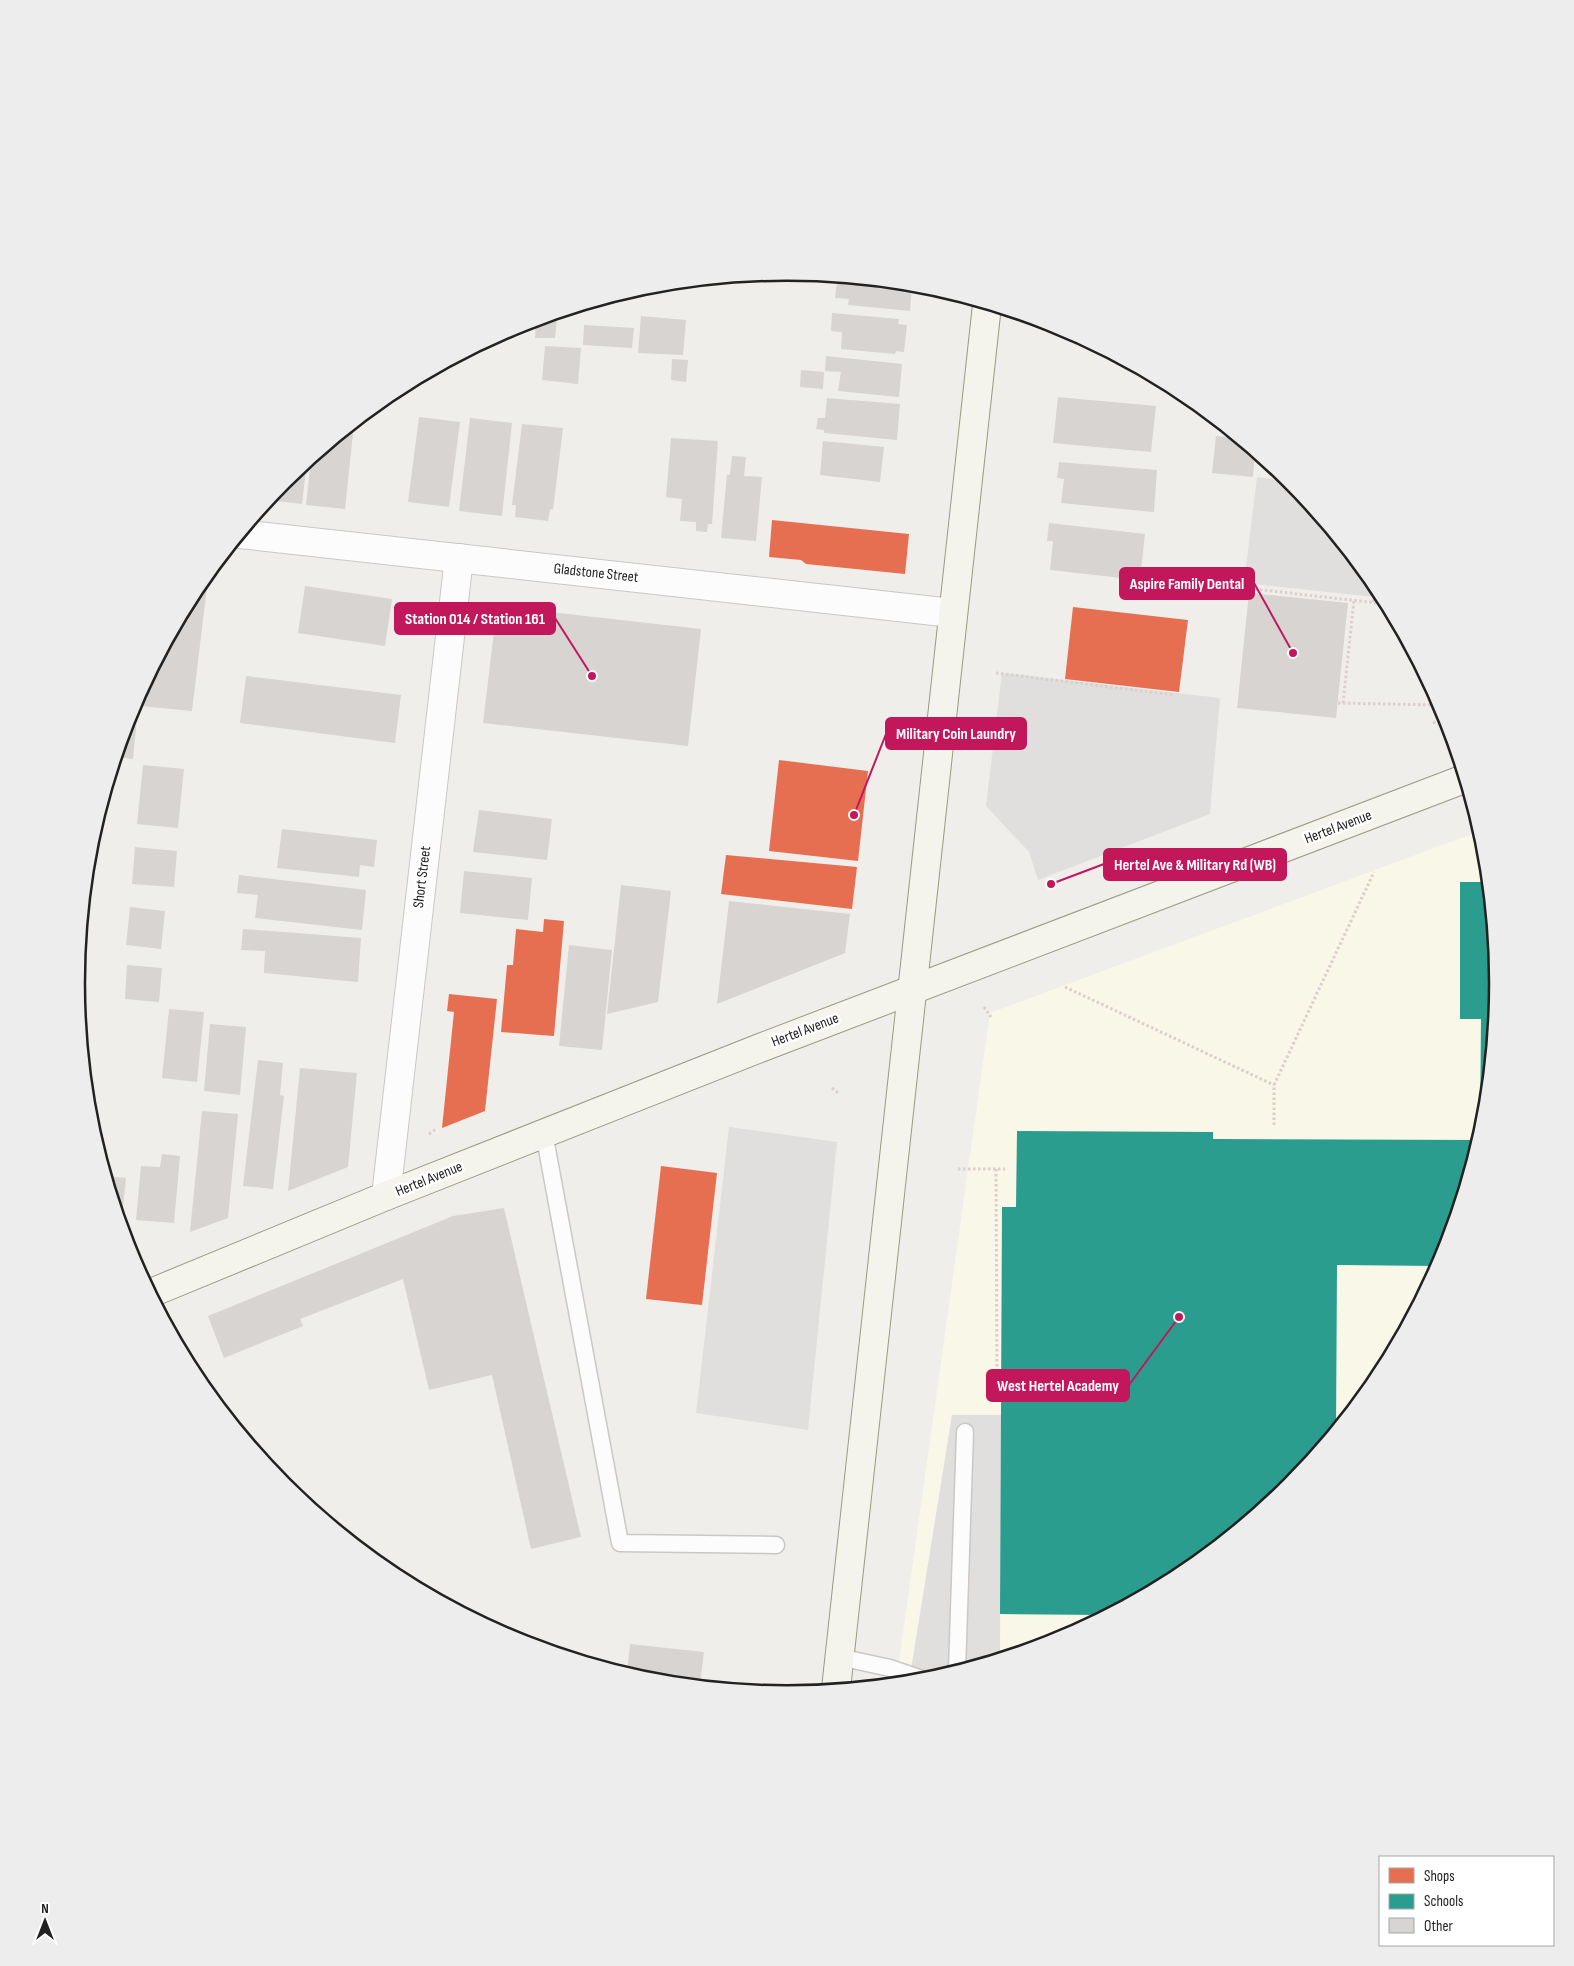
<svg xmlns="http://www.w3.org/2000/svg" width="1574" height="1966" font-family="'Sofia Sans Condensed',sans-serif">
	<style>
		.education { fill: #f8f7e8 }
		.parking { fill: #e0dfde }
		.shops { fill: #e76f51 }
		.schools { fill: #2a9d8f }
		.building { fill: #d7d4d2 }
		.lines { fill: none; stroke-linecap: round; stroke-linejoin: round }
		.lane-casing { stroke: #c9c8c7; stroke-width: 19 }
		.street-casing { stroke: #c9c8c7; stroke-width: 30 }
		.secondary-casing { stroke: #999a82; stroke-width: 30 }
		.path { stroke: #dccecd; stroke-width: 3; stroke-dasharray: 2.5 2.5; stroke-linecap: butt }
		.lane { stroke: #fdfcfc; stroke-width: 16 }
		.street { stroke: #fdfcfc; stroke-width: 28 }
		.secondary { stroke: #f4f4ed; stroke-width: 28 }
		.labels { text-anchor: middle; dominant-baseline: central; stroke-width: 5; stroke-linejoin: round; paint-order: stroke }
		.street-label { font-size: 15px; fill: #222; stroke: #fff }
		.rim { fill: none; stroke: #222; stroke-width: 2.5 }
		.leader { fill: none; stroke: #c2185b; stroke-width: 2 }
		.callout-dot { fill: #c2185b; stroke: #fff; stroke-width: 2 }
		.callout { fill: #c2185b; stroke: #c2185b; stroke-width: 2 }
		.callout-label { font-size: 16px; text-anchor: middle; font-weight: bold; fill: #fff }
	</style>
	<rect width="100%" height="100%" fill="#f0eeeb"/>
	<path class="education" d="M1480 831 1484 845 1498 983 1484 1122 1444 1255 1378 1378 1289 1486 1182 1574 1059 1640 925 1680 896 1683 990 1013Z"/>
	<g class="parking">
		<path d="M1257 477 1291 482 1378 588 1383 598 1244 583Z"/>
		<path d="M1002 673 1220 698 1210 814 1038 880 1029 852 986 806Z"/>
		<path d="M729 1127 837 1142 808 1430 696 1413Z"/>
		<path d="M952 1415H1001L1000 1658 925 1680 909 1682Z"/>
	</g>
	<g class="shops">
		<path d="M772 520 909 534 905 574 806 564 801 560 769 557Z"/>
		<path d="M1073 607 1188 620 1179 692 1065 679Z"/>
		<path d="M779 760 868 771 858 861 769 851Z"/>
		<path d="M726 855 857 867 852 909 721 894Z"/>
		<path d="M544 919 564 921 554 1036 501 1032 507 965H513L516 929 543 932Z"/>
		<path d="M449 994 497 999 485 1111 442 1128 454 1012 447 1011Z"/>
		<path d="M661 1166 717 1173 702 1305 646 1299Z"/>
	</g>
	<g class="schools">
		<path d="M1460 882H1488L1498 983 1484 1122 1480 1134 1481 1019H1460Z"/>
		<path d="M1017 1131 1213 1132V1139L1478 1140 1444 1255 1438 1266 1337 1265 1336 1429 1289 1486 1182 1574 1106 1615 1000 1614 1002 1207H1016Z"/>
	</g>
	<g class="building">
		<path d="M851 279 912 285 910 311 848 305 849 299 835 298 837 281 850 283Z"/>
		<path d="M832 313 899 319 898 324 907 325 904 352 896 351 895 354 841 349 842 332 831 331Z"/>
		<path d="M641 316 686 320 683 355 638 353Z"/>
		<path d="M547 317H557L555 338H535L536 320Z"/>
		<path d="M584 325 634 328 632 348 583 345Z"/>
		<path d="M545 346 581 348 578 384 542 380Z"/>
		<path d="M826 356 902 364 899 397 838 391 841 372 825 371Z"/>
		<path d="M672 359 688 360 686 382 671 380Z"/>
		<path d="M801 370 824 372 823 389 800 387Z"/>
		<path d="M1058 397 1156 406 1151 452 1053 443Z"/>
		<path d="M827 398 900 404 897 440 824 433V430L816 429 818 418H825Z"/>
		<path d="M419 417 460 422 449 507 408 502Z"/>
		<path d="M470 418 512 423 502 516 459 511Z"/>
		<path d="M354 424 345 509 306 505 311 459Z"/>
		<path d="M522 424 563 428 553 510 550 509 548 521 515 517 516 505H512Z"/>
		<path d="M1216 436 1238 438 1255 452 1253 477 1212 473Z"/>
		<path d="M671 438 718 441 712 524H708L707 532 696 531V522L680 521 682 499 666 497Z"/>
		<path d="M823 441 884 447 880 482 820 475Z"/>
		<path d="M732 456 746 457 744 476 762 477 756 541 721 538 727 474 730 475Z"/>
		<path d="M307 462 302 504 268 500 285 480Z"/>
		<path d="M1059 462 1157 470 1154 512 1061 503 1064 479 1057 478Z"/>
		<path d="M1049 523 1145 534 1140 580 1050 570 1053 541H1047Z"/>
		<path d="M198 586 207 587 192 711 141 706 143 687Z"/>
		<path d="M305 586 392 599 385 646 298 633Z"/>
		<path d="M1249 593 1348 603 1336 718 1237 708Z"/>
		<path d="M497 606 701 629 688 746 483 723Z"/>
		<path d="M246 676 401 695 395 743 240 723Z"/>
		<path d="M128 718H137L133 759 116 757Z"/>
		<path d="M143 765 184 769 178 828 137 824Z"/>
		<path d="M479 810 552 819 547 860 473 852Z"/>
		<path d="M282 829 377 840 374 867 360 865 359 877 277 868Z"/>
		<path d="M135 847 177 851 174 887 132 884Z"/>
		<path d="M464 871 532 878 528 920 460 913Z"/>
		<path d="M239 875 366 890 362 930 255 918 258 895 237 893Z"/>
		<path d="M621 885 671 891 658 1002 607 1014Z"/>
		<path d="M729 901 850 914 845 953 717 1004Z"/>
		<path d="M130 907 165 911 161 949 126 945Z"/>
		<path d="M243 929 361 938 358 982 264 973 265 951 241 950Z"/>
		<path d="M569 945 612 950 602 1050 559 1046Z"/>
		<path d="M127 965 162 968 159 1002 125 999Z"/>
		<path d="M169 1009 204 1012 197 1082 162 1078Z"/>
		<path d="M210 1024 246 1027 240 1095 204 1091Z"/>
		<path d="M258 1060 283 1063 280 1095 284 1096 273 1189 243 1186Z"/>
		<path d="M300 1068 357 1073 348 1167 288 1191Z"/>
		<path d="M202 1111 238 1114 228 1218 190 1232Z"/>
		<path d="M162 1154 180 1156 174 1223 136 1220 141 1166 160 1167Z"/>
		<path d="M106 1176 126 1178 121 1225Z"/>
		<path d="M504 1208 581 1537 531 1549 492 1375 429 1390 403 1279 300 1319 303 1326 224 1358 208 1316 453 1216Z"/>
		<path d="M630 1644 704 1652 700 1685 648 1680 627 1674Z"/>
	</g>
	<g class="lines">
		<g class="lane-casing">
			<g id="lane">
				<path d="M544 1133 620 1543 776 1545"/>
				<path d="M839 1657 890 1668 925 1680"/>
				<path d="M957 1670 965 1432"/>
			</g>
		</g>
		<g class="street-casing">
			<g id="street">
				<path d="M240 534 952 613"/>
				<path d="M386 1196 459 558"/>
			</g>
		</g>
		<g class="secondary-casing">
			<g id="secondary">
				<path d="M151 1293 386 1196 760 1048 1464 779"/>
				<path d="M836 1689C889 1228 934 766 987 305"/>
			</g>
		</g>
		<g class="path">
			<path d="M1245 588 1386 604"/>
			<path d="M1373 602 1375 584"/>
			<path d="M996 673 1175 695"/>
			<path d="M1338 703 1436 705"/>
			<path d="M1343 703 1354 600"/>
			<path d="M1433 722 1449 728"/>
			<path d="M1065 987 1274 1085"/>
			<path d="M984 1007 991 1017"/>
			<path d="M832 1088 838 1093"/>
			<path d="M1274 1125V1085L1374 872"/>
			<path d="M429 1134 436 1129"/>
			<path d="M958 1169H1005"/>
			<path d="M996 1169 997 1382"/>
			<path d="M1090 1619V1623"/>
		</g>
		<use href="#lane" class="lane"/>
		<use href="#street" class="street"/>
		<use href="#secondary" class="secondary"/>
	</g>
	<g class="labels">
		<g class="street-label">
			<text transform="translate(596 573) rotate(6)">Gladstone Street</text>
			<text transform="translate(1338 827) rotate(-21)">Hertel Avenue</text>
			<text transform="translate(422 877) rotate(-83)">Short Street</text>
			<text transform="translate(805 1030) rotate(-21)">Hertel Avenue</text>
			<text transform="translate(429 1179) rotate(-22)">Hertel Avenue</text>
		</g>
	</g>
	<path d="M0 0H1574V1966H0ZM85 983a702 702 0 1 1 1404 0a702 702 0 1 1-1404 0Z" fill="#ededed" fill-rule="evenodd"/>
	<path class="rim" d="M85 983a702 702 0 1 1 1404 0a702 702 0 1 1-1404 0Z"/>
	<path class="leader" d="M1293 653L1254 583M592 676L555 618M854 815L886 734M1051 884L1104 864M1179 1317L1129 1385"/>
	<g class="callout-dot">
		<circle cx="1293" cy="653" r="5"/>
		<circle cx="592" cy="676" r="5"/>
		<circle cx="854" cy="815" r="5"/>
		<circle cx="1051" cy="884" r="5"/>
		<circle cx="1179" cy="1317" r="5"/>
	</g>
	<g class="callout">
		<rect x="1120" y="568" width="134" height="31" rx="5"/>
		<rect x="395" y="603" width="160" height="31" rx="5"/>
		<rect x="886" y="718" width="140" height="31" rx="5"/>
		<rect x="1104" y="849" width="182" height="31" rx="5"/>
		<rect x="987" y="1370" width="142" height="31" rx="5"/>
	</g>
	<g class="callout-label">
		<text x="1187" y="589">Aspire Family Dental</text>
		<text x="475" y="624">Station 014 / Station 161</text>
		<text x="956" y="739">Military Coin Laundry</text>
		<text x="1195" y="870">Hertel Ave &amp; Military Rd (WB)</text>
		<text x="1058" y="1391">West Hertel Academy</text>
	</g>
	<rect x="1379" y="1856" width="175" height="90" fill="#ffffff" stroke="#a7a7a7"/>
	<rect x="1389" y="1868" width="25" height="15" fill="#e76f51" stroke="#a7a7a7"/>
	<text x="1424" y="1881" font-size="15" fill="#222222">Shops</text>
	<rect x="1389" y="1894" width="25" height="15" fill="#2a9d8f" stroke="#a7a7a7"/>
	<text x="1424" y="1906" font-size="15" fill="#222222">Schools</text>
	<rect x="1389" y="1918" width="25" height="15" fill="#d7d4d2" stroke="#a7a7a7"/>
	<text x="1424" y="1931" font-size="15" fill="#222222">Other</text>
	<g transform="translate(45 1921)" stroke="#ffffff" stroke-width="4" paint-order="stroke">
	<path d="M0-4L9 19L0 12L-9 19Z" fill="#222222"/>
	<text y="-8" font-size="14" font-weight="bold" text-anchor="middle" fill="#222222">N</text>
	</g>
</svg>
